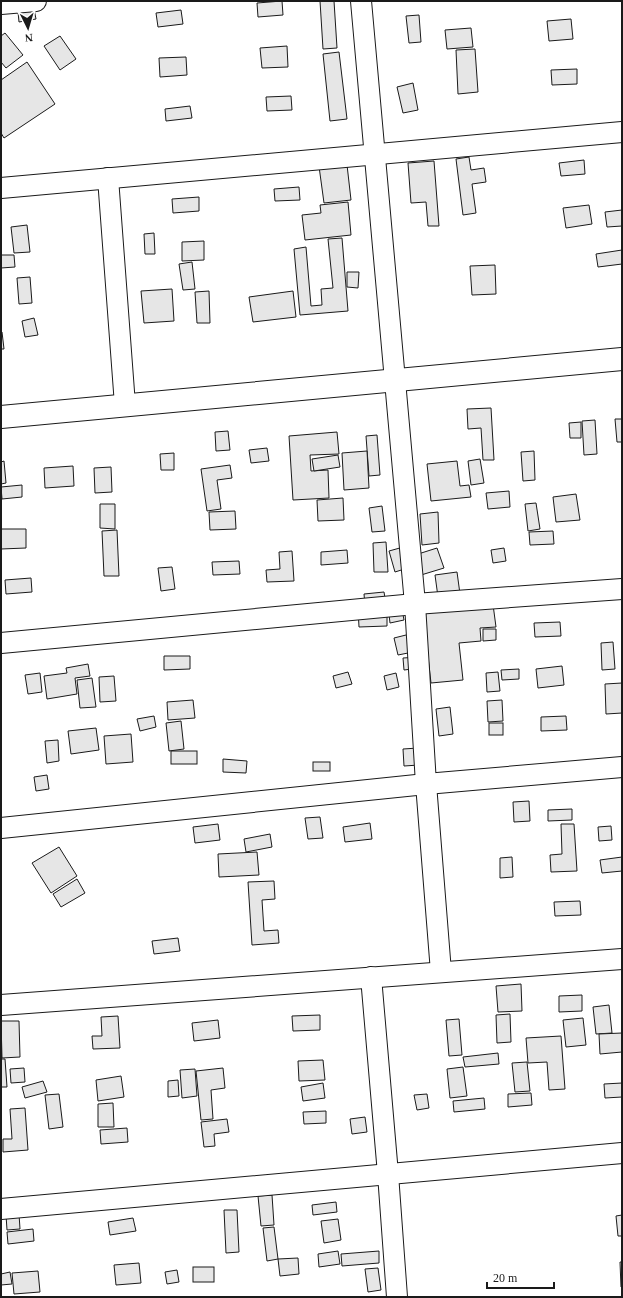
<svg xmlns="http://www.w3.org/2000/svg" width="623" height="1298" font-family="Georgia,serif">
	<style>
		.building { fill: #e6e6e6; stroke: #1a1a1a }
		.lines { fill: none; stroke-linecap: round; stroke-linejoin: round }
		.street-casing { stroke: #1a1a1a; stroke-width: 22 }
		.secondary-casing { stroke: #1a1a1a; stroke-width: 24 }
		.street { stroke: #fff; stroke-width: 20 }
		.secondary { stroke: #fff; stroke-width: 22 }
	</style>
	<rect width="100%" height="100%" fill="#fff"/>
	<g class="building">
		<path d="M282 1 283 15 258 17 257 3Z"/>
		<path d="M320 1H334L337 48 323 49Z"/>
		<path d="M34 9 36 19 19 22 18 12Z"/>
		<path d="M181 10 183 24 158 27 156 13Z"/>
		<path d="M419 15 421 42 409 43 406 16Z"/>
		<path d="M571 19 573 39 549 41 547 21Z"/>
		<path d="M471 28 473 47 447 49 445 30Z"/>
		<path d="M5 33 23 55 6 68 1 62V36Z"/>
		<path d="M60 36 76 59 60 70 44 46Z"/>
		<path d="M287 46 288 67 262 68 260 48Z"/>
		<path d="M475 49 478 92 458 94 456 50Z"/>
		<path d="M339 52 347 119 330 121 323 54Z"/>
		<path d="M186 57 187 75 160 77 159 58Z"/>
		<path d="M27 62 55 104 4 138 1 133V80Z"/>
		<path d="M577 69V84L552 85 551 70Z"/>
		<path d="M413 83 418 110 403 113 397 87Z"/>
		<path d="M291 96 292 110 267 111 266 97Z"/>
		<path d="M190 106 192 118 166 121 165 109Z"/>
		<path d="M346 156 351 200 324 203 318 159Z"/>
		<path d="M469 157 471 170 484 168 486 182 472 184 476 213 463 215 456 159Z"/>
		<path d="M584 160 585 174 561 176 559 163Z"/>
		<path d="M434 161 439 226H428L426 202 411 203 408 163Z"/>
		<path d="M299 187 300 200 275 201 274 189Z"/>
		<path d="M199 197V211L173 213 172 199Z"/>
		<path d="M348 202 351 235 305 240 302 215 321 213 320 205Z"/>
		<path d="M589 205 592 224 566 228 563 208Z"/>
		<path d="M622 210V226L607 227 605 212Z"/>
		<path d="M27 225 30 252 14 253 11 227Z"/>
		<path d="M154 233 155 254H145L144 234Z"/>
		<path d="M342 238 348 311 300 315 294 249 306 247 311 306 322 305 321 289 333 288 328 239Z"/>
		<path d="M204 241V260L182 261V242Z"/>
		<path d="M622 250V264L598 267 596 254Z"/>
		<path d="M1 255H14L15 267 1 268Z"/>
		<path d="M192 262 195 289 183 290 179 264Z"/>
		<path d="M495 265 496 294 472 295 470 266Z"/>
		<path d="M347 272H359L358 288 347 287Z"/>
		<path d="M30 277 32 303 19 304 17 278Z"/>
		<path d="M172 289 174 321 144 323 141 291Z"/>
		<path d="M209 291 210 323H197L195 292Z"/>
		<path d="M293 291 296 317 253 322 249 297Z"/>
		<path d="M34 318 38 335 25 337 22 321Z"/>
		<path d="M2 332 4 349H1V333Z"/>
		<path d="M491 408 494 460H483L481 428 468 429 467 409Z"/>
		<path d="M615 419H622V442H617Z"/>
		<path d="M595 420 597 454 584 455 582 421Z"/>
		<path d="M581 422V438H570L569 423Z"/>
		<path d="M228 431 230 450 216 451 215 432Z"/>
		<path d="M337 432 339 454 310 455 311 471 328 470 329 498 293 500 289 436Z"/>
		<path d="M377 435 380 475 369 476 366 436Z"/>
		<path d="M267 448 269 461 251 463 249 450Z"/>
		<path d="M367 451 369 488 344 490 342 453Z"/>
		<path d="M534 451 535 480 523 481 521 452Z"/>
		<path d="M174 453V470H161L160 454Z"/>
		<path d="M338 455 340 467 314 471 312 459Z"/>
		<path d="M480 459 484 483 471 485 468 461Z"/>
		<path d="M4 461 6 483 1 484V462Z"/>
		<path d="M457 461 460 486 469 485 471 497 431 501 427 464Z"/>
		<path d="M230 465 232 478 217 480 221 509 207 511 201 469Z"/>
		<path d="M73 466 74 486 45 488 44 468Z"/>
		<path d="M111 467 112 492 95 493 94 468Z"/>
		<path d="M22 485V497L2 499 1 487Z"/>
		<path d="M509 491 510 507 488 509 486 493Z"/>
		<path d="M576 494 580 520 556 522 553 497Z"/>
		<path d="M343 498 344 520 318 521 317 500Z"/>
		<path d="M536 503 540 529 528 531 525 504Z"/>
		<path d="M100 504H115V529L100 528Z"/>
		<path d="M382 506 385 531 372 532 369 508Z"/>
		<path d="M235 511 236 529 210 530 209 512Z"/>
		<path d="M438 512 439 543 422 545 420 514Z"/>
		<path d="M1 529H26V548L1 549Z"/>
		<path d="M117 530 119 576H104L102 531Z"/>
		<path d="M553 531 554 544 530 545 529 532Z"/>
		<path d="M386 542 388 572H374L373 543Z"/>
		<path d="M407 546 414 566 395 572 389 551Z"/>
		<path d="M437 548 444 568 421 575 415 555Z"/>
		<path d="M504 548 506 561 493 563 491 550Z"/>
		<path d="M347 550 348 563 321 565V552Z"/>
		<path d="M292 551 294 581 267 582 266 570 280 569 279 552Z"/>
		<path d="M239 561 240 574 213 575 212 562Z"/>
		<path d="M172 567 175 589 161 591 158 568Z"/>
		<path d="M457 572 460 594 438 597 435 575Z"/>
		<path d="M31 578 32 592 6 594 5 580Z"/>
		<path d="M384 592 386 604 365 606 364 594Z"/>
		<path d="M492 597 496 627 480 628 481 641 459 643 463 680 431 683 422 605Z"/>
		<path d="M401 604 404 620 390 623 388 606Z"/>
		<path d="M387 608V626L359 627 358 609Z"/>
		<path d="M560 622 561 636 535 637 534 623Z"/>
		<path d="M483 629H496V640L483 641Z"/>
		<path d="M414 633 418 651 398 655 394 638Z"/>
		<path d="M613 642 615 669 602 670 601 643Z"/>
		<path d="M164 656H190V669L164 670Z"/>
		<path d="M419 657 420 668 404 670 403 658Z"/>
		<path d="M88 664 90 676 75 678 77 694 47 699 44 676 67 673 66 668Z"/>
		<path d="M562 666 564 685 538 688 536 669Z"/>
		<path d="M519 669V679L502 680 501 670Z"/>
		<path d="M348 672 352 684 336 688 333 676Z"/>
		<path d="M498 672 500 691 487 692 486 673Z"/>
		<path d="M40 673 42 692 28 694 25 675Z"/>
		<path d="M396 673 399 687 387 690 384 676Z"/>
		<path d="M114 676 116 701 100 702 99 677Z"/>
		<path d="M92 678 96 707 80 708 77 680Z"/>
		<path d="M622 683V713L606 714 605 684Z"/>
		<path d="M193 700 195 718 168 720 167 702Z"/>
		<path d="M502 700 503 721 488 722 487 701Z"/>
		<path d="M450 707 453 734 439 736 436 709Z"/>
		<path d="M154 716 156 727 140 731 137 719Z"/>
		<path d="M566 716 567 730 541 731V717Z"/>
		<path d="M181 721 184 749 169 751 166 723Z"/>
		<rect x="489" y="723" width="14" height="12"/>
		<path d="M96 728 99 750 71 754 68 731Z"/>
		<path d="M131 734 133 762 106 764 104 736Z"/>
		<path d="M58 740 59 761 47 763 45 741Z"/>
		<path d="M418 748 419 765 404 766 403 749Z"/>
		<rect x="171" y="751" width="26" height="13"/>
		<path d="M223 759 247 761 246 773 223 772Z"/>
		<rect x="313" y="762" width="17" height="9"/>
		<path d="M47 775 49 789 36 791 34 777Z"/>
		<path d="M529 801 530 821 514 822 513 802Z"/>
		<path d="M572 809V820L548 821V810Z"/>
		<path d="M320 817 323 838 308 839 305 818Z"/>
		<path d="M370 823 372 839 345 842 343 827Z"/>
		<path d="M218 824 220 840 195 843 193 827Z"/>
		<path d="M561 824H574L577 871 551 872 550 855 562 854Z"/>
		<path d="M611 826 612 840 599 841 598 827Z"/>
		<path d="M270 834 272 847 246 852 244 839Z"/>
		<path d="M59 847 77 876 51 893 32 863Z"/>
		<path d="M257 852 259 875 219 877 218 854Z"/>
		<path d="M512 857 513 877 500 878V858Z"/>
		<path d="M622 857V871L602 873 600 860Z"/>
		<path d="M77 879 85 893 61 907 53 894Z"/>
		<path d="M274 881 275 899 262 900 264 931 278 930 279 943 252 945 248 882Z"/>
		<path d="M580 901 581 915 555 916 554 902Z"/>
		<path d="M178 938 180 951 154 954 152 941Z"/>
		<path d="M521 984 522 1011 498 1012 496 986Z"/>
		<path d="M582 995V1011L559 1012V996Z"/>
		<path d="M609 1005 612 1033 596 1034 593 1007Z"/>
		<path d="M510 1014 511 1042 497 1043 496 1015Z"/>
		<path d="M320 1015V1030L293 1031 292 1016Z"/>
		<path d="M118 1016 120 1048 93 1049 92 1036H102L101 1017Z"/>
		<path d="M583 1018 586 1045 566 1047 563 1020Z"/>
		<path d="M459 1019 462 1055 449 1056 446 1020Z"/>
		<path d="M218 1020 220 1038 194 1041 192 1023Z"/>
		<path d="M1 1021H19L20 1057 2 1058Z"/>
		<path d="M622 1033V1052L600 1054 599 1034Z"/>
		<path d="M561 1036 565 1089 549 1090 547 1062 528 1063 526 1038Z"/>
		<path d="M498 1053 499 1064 465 1067 463 1057Z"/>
		<path d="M1 1059H5L7 1087H1Z"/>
		<path d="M323 1060 325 1080 299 1081 298 1061Z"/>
		<path d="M527 1062 530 1091 515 1092 512 1063Z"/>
		<path d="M463 1067 467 1096 450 1098 447 1069Z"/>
		<path d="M24 1068 25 1082 11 1083 10 1069Z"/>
		<path d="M223 1068 225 1088 211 1090 213 1119 201 1120 196 1071Z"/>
		<path d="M195 1069 197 1096 182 1098 180 1070Z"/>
		<path d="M121 1076 124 1097 98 1101 96 1080Z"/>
		<path d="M178 1080 179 1096 168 1097V1081Z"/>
		<path d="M43 1081 47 1092 25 1098 22 1087Z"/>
		<path d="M323 1083 325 1098 303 1101 301 1087Z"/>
		<path d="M622 1083V1097L605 1098 604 1084Z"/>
		<path d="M531 1093 532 1105 508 1107V1094Z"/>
		<path d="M59 1094 63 1127 49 1129 45 1095Z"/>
		<path d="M427 1094 429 1108 417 1110 414 1095Z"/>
		<path d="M484 1098 485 1109 454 1112 453 1101Z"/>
		<path d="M113 1103 114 1127H98V1104Z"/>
		<path d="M25 1108 28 1150 3 1152V1139H12L10 1109Z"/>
		<path d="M326 1111V1123L304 1124 303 1112Z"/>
		<path d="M365 1117 367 1132 352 1134 350 1119Z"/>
		<path d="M227 1119 229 1132 214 1134 215 1146 204 1147 201 1122Z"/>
		<path d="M127 1128 128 1142 101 1144 100 1130Z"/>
		<path d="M272 1195 274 1225 261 1226 258 1196Z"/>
		<path d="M336 1202 337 1212 313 1215 312 1205Z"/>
		<path d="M224 1210H237L239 1252 226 1253Z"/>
		<path d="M19 1214 20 1229 7 1230 6 1215Z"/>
		<path d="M622 1215V1236H618L616 1216Z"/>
		<path d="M133 1218 136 1231 110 1235 108 1222Z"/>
		<path d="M338 1219 341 1240 324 1243 321 1221Z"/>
		<path d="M274 1227 278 1259 267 1261 263 1228Z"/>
		<path d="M33 1229 34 1241 8 1244 7 1232Z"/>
		<path d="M338 1251 340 1264 319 1267 318 1254Z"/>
		<path d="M379 1251V1263L342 1266 341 1254Z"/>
		<path d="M298 1258 299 1274 280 1276 278 1259Z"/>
		<path d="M620 1262H622V1287H621Z"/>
		<path d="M139 1263 141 1283 116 1285 114 1265Z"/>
		<rect x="193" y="1267" width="21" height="15"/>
		<path d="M378 1268 381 1290 368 1292 365 1269Z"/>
		<path d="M177 1270 179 1282 167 1284 165 1272Z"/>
		<path d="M38 1271 40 1292 14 1294 12 1273Z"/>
		<path d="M10 1272 12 1284 1 1285V1274Z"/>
	</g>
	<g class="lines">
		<g class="street-casing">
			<g id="street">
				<path d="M361 1 415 604 426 784 441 972"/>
				<path d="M1 4 36 1"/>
				<path d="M108 178 125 405"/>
				<path d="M1 188 622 132"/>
				<path d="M1 643 415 604 622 589"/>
				<path d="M1 828 426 784 622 767"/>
				<path d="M371 977 388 1174 397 1297"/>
				<path d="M1 1005 622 959"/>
				<path d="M1 1209 622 1153"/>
			</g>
		</g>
		<g class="secondary-casing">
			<path id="secondary" d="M1 417 622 359"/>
		</g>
		<use href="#street" class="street"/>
		<use href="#secondary" class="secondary"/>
	</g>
	<rect width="623" height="1298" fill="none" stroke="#1a1a1a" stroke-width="4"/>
	<g transform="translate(28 28) rotate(175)" stroke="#ffffff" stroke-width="3" paint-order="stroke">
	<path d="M0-3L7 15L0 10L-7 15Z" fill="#1a1a1a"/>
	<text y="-6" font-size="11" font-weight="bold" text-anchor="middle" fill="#1a1a1a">N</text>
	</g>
	<path d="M487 1282v6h67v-6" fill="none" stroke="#1a1a1a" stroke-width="2"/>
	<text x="493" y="1282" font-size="12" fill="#1a1a1a" stroke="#ffffff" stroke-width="3" paint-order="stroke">20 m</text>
</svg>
